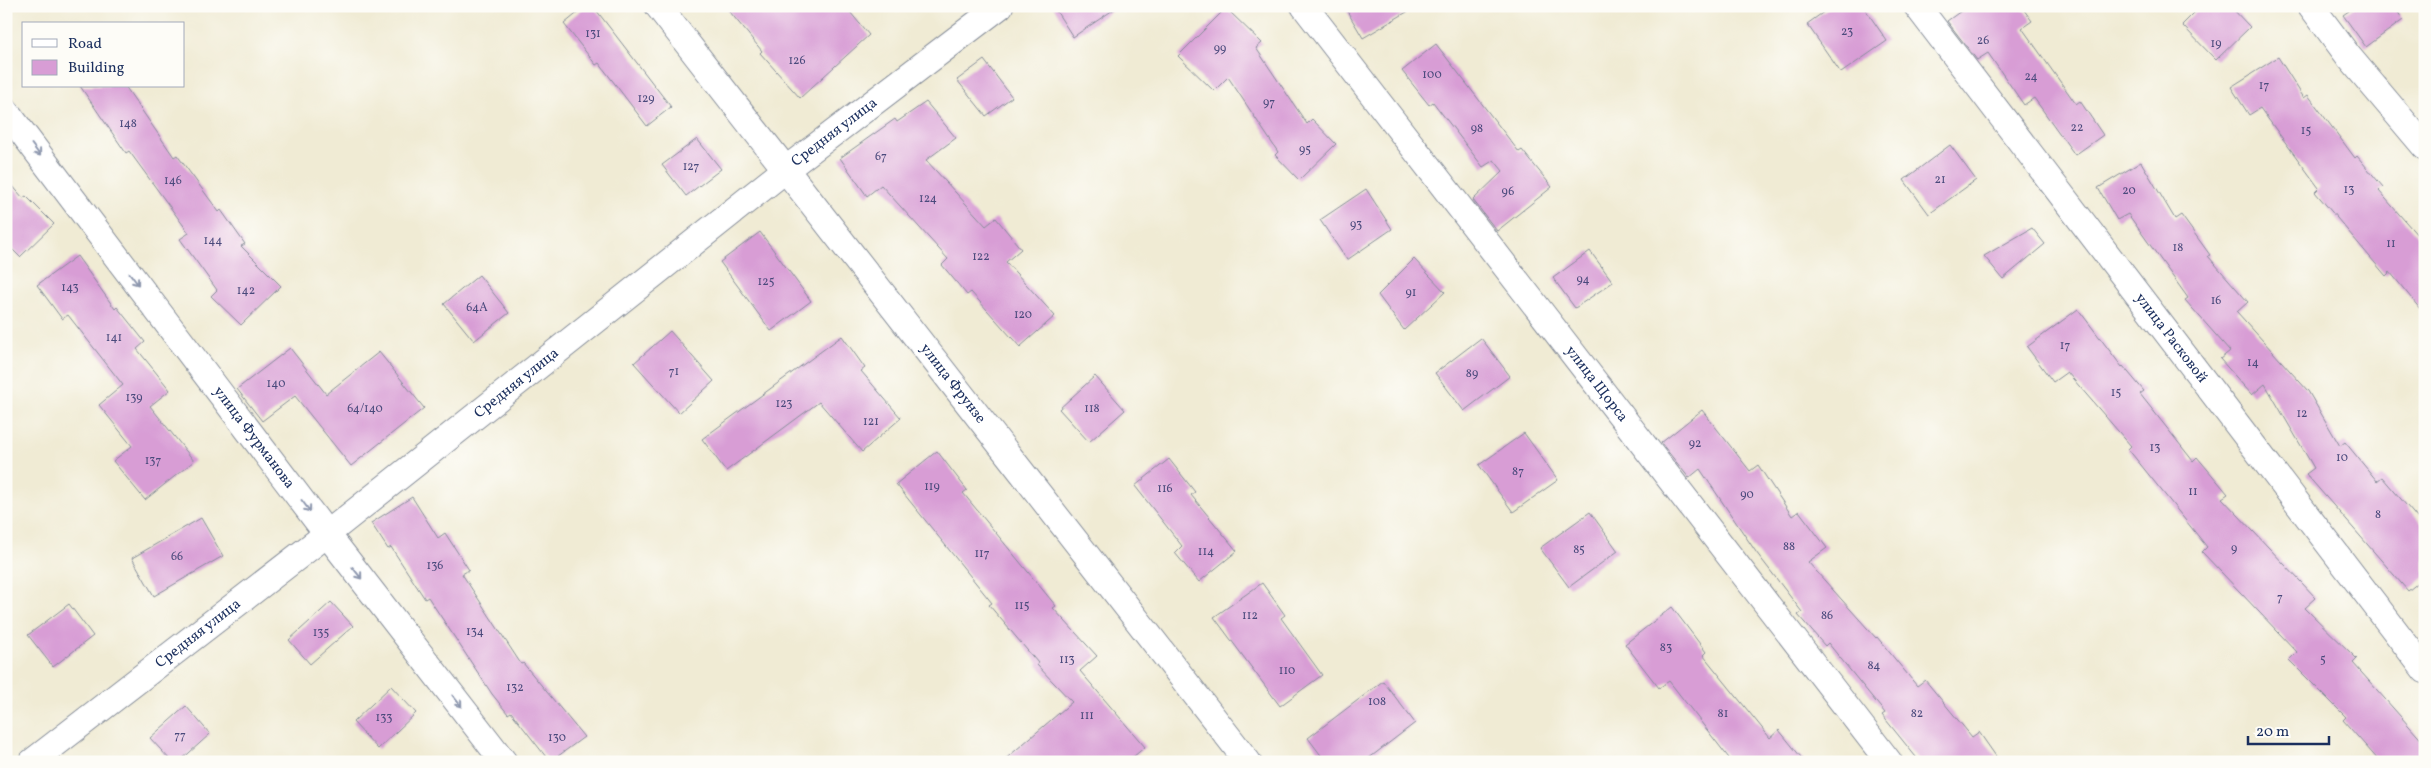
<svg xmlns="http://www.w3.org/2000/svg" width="2431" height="768" font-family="Vollkorn,serif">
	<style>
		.building { fill: #d89dd5 }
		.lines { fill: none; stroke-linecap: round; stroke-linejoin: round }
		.minor-casing { stroke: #868d99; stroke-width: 28 }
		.minor { stroke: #fff; stroke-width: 26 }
		.oneway { stroke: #8d97ae }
		.labels { text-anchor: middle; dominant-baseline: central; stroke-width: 5; stroke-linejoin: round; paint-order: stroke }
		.number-label { font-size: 12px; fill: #4a4a7c }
		.street-label { font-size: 15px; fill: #1b2f5e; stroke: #fdfcf7 }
	</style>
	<rect width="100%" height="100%" fill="#fdfcf7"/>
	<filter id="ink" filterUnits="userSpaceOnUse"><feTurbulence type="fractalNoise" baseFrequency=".02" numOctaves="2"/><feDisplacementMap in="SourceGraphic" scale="10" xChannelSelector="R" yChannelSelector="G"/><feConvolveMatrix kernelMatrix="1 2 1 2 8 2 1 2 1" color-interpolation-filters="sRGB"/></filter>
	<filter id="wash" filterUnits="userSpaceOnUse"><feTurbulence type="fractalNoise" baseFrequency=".0096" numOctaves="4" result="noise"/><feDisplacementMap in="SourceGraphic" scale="20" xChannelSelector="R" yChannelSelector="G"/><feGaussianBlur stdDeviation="1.12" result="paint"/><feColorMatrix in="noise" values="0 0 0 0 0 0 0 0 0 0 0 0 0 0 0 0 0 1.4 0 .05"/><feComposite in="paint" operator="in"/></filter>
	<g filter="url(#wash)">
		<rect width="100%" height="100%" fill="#f0ebd4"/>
		<g id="blocks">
			<g class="building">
				<path d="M586 6H593L671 107 647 126 599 63 596 65 564 24Z"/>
				<path d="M725 6H845L869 35 800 98 760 53 762 51Z"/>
				<path d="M1053 6H1119L1073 37Z"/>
				<path d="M1344 6H1417L1363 38Z"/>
				<path d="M1832 6H1863L1887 41 1841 73 1807 24Z"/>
				<path d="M1968 6H2021L2032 21 2022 28 2076 104 2080 101 2103 135 2075 155 2034 98 2024 105 1988 53 1977 60 1947 21Z"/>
				<path d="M2201 6H2230L2250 27 2216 60 2182 25Z"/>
				<path d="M2356 6H2394L2403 20 2366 47 2343 15Z"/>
				<path d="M1226 8 1262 43 1256 48 1307 124 1312 119 1336 144 1299 180 1275 155 1278 152 1228 77 1214 91 1178 56Z"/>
				<path d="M1436 44 1519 152 1522 150 1552 187 1497 231 1473 200 1503 171 1494 160 1483 167 1433 102 1429 105 1402 71Z"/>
				<path d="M2278 57 2304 98 2308 95 2355 158 2357 156 2383 187 2379 191 2425 244V315L2390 272 2386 276 2315 192 2319 188 2260 108 2249 115 2231 87Z"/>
				<path d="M984 60 1012 97 986 116 957 80Z"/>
				<path d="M80 86H125L174 157 177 155 219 212 221 210 245 244 241 246 281 286 241 325 211 296 217 290 180 239 189 233 129 151 126 153Z"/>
				<path d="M926 102 956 138 926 160 986 226 996 218 1021 249 1006 262 1055 316 1020 347 971 292 967 295 942 265 948 259 881 185 867 196 840 158 895 119 897 122Z"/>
				<path d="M697 139 721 169 686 196 662 165Z"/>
				<path d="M1950 145 1976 180 1929 214 1904 180Z"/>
				<path d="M2141 162 2175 219 2181 215 2210 255 2208 256 2248 302 2237 312 2308 391 2340 446 2345 442 2377 481 2382 477 2425 527V577L2408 591 2306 474 2314 468 2265 384 2252 395 2220 359 2230 351 2185 300 2188 298 2128 214 2117 220 2098 188Z"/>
				<path d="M6 178 23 198 26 196 54 224 20 257 6 243Z"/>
				<path d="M1366 189 1392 229 1347 260 1320 220Z"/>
				<path d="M2032 228 2045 244 2003 279 1984 256Z"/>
				<path d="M760 232 811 301 771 331 720 262Z"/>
				<path d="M1590 251 1613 282 1575 308 1553 278Z"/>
				<path d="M77 256 115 309 117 307 145 342 137 349 170 390 150 406 194 461 145 500 113 461 132 446 99 405 123 385 68 315 62 319 37 285Z"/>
				<path d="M1414 259 1445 292 1404 330 1378 295Z"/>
				<path d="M479 275 509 313 474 341 444 304Z"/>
				<path d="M2078 309 2122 367 2123 366 2144 391 2140 394 2193 461 2197 457 2228 494 2222 498 2316 598 2305 608 2357 659 2353 663 2425 744V762H2380L2343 720 2346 717 2289 660 2297 652 2202 552 2207 547 2128 449 2131 446 2067 372 2053 382 2027 347Z"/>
				<path d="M670 331 714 381 679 413 634 363Z"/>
				<path d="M842 336 865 368 861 371 901 418 862 452 819 402 726 471 702 439Z"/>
				<path d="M1481 338 1510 376 1464 411 1435 373Z"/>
				<path d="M290 348 326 394 379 352 424 408 351 466 295 396 262 421 237 389Z"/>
				<path d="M1095 376 1125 410 1089 442 1059 409Z"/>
				<path d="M1702 410 1750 471 1758 465 1792 516 1799 511 1827 548 1808 562 1876 638 1877 637 1917 686 1925 680 1972 737 1979 732 2000 762H1920L1882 715 1885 713 1828 643 1825 646 1798 615 1802 612 1756 552 1700 469 1689 478 1661 443Z"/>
				<path d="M1524 433 1558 480 1513 512 1479 465Z"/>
				<path d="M937 451 967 490 963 493 1056 606 1053 608 1097 656 1080 671 1145 747 1127 762H1002L1072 702 1037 665 1038 663 989 605 992 603 896 484Z"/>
				<path d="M1169 459 1195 492 1191 495 1237 551 1199 582 1175 553 1182 546 1135 486Z"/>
				<path d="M412 497 438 538 445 533 469 570 462 574 521 664 523 663 584 737 550 762 511 712 508 714 492 694 428 597 425 599 391 547 388 549 371 523Z"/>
				<path d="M1590 512 1618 551 1569 587 1540 548Z"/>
				<path d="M201 518 223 556 154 596 132 558Z"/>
				<path d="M1262 583 1285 615 1281 618 1322 675 1280 706 1214 617Z"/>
				<path d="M331 602 353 626 310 664 289 640Z"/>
				<path d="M69 604 93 636 53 667 28 635Z"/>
				<path d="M1672 607 1706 652 1703 655 1770 738 1779 730 1805 762H1732L1669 681 1659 688 1625 644Z"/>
				<path d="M1383 681 1415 723 1364 762H1326L1308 738Z"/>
				<path d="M391 686 416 713 378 749 353 722Z"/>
				<path d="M186 706 210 734 179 762H172L150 738Z"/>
			</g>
		</g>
	</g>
	<g filter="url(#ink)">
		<use href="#blocks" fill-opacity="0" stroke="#868d99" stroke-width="1"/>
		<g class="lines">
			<g class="minor-casing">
				<g id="minor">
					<path id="s1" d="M658 6 1248 762"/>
					<path id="s2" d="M1304 6 1889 762"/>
					<path id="s3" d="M1917 6 2425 670"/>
					<path d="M2311 6 2349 57 2425 147"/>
					<path id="s4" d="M6 111 327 534 504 762"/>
					<path id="s5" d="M32 762 327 534 785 170 1000 6"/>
				</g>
			</g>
			<use href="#minor" class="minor"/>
		</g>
		<defs><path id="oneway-shaft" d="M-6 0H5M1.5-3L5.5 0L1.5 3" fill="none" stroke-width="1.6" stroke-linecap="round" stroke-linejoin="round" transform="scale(1.25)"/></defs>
		<g class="oneway">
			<use href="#oneway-shaft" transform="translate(36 150) rotate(53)"/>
			<use href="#oneway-shaft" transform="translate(134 279) rotate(53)"/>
			<use href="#oneway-shaft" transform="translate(306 506) rotate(53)"/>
			<use href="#oneway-shaft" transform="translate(357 573) rotate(52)"/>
			<use href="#oneway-shaft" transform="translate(457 701) rotate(52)"/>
		</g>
	</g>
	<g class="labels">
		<g class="number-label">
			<text x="1847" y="32">23</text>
			<text x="593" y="34">131</text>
			<text x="1983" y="41">26</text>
			<text x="2216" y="44">19</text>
			<text x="1220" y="49">99</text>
			<text x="797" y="61">126</text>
			<text x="1432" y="75">100</text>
			<text x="2031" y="77">24</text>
			<text x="2264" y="86">17</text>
			<text x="646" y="99">129</text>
			<text x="1269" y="103">97</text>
			<text x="128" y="124">148</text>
			<text x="2077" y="128">22</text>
			<text x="1477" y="129">98</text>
			<text x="2306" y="131">15</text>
			<text x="1305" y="150">95</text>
			<text x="881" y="157">67</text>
			<text x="691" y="167">127</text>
			<text x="1940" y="180">21</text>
			<text x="173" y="181">146</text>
			<text x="2349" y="190">13</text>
			<text x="2129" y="191">20</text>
			<text x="1508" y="192">96</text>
			<text x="928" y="199">124</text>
			<text x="1356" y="225">93</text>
			<text x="213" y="241">144</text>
			<text x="2391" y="244">11</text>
			<text x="2178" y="248">18</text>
			<text x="981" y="257">122</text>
			<text x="1583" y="280">94</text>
			<text x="766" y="282">125</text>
			<text x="70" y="288">143</text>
			<text x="246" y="291">142</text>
			<text x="1411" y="293">91</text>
			<text x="2216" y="301">16</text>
			<text x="477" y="308">64А</text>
			<text x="1023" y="315">120</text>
			<text x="114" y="338">141</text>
			<text x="2065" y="346">17</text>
			<text x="2253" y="363">14</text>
			<text x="674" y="372">71</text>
			<text x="1472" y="374">89</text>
			<text x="276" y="384">140</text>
			<text x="2116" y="393">15</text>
			<text x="134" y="398">139</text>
			<text x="784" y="404">123</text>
			<text x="365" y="409">64/140</text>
			<text x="1092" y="409">118</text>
			<text x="2302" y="414">12</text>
			<text x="871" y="422">121</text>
			<text x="1695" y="444">92</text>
			<text x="2155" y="448">13</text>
			<text x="2342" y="458">10</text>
			<text x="153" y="461">137</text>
			<text x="1518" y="472">87</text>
			<text x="932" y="487">119</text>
			<text x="1165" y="489">116</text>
			<text x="2193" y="492">11</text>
			<text x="1747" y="495">90</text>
			<text x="2378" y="515">8</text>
			<text x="1789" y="547">88</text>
			<text x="2234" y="549">9</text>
			<text x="1579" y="550">85</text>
			<text x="1206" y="552">114</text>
			<text x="982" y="554">117</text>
			<text x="177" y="557">66</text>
			<text x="435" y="566">136</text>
			<text x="2280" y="598">7</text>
			<text x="1022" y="606">115</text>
			<text x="1250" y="616">112</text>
			<text x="1827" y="616">86</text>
			<text x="475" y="632">134</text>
			<text x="321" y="633">135</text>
			<text x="1666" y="648">83</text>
			<text x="1067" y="660">113</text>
			<text x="2323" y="660">5</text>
			<text x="1874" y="666">84</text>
			<text x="1287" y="671">110</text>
			<text x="515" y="688">132</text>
			<text x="1377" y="702">108</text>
			<text x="1723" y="714">81</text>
			<text x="1917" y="714">82</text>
			<text x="1087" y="716">111</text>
			<text x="384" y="718">133</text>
			<text x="180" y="736">77</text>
			<text x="557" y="738">130</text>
		</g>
		<g class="street-label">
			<text stroke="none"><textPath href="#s5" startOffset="1020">Средняя улица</textPath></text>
			<text stroke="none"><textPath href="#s3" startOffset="418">улица Расковой</textPath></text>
			<text stroke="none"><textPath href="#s5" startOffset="615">Средняя улица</textPath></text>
			<text stroke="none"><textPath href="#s1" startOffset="479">улица Фрунзе</textPath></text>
			<text stroke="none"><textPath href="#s2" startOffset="478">улица Щорса</textPath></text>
			<text stroke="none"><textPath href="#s4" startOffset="410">улица Фурманова</textPath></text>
			<text stroke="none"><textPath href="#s5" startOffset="210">Средняя улица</textPath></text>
		</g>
	</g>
	<rect width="2431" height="768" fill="none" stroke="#fdfcf7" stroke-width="25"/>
	<rect x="22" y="22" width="162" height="65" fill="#fdfcf7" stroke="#a3aaba"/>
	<rect x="32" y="39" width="25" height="8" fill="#ffffff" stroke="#a3aaba"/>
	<text x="68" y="48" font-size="15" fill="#1b2f5e">Road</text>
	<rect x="32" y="60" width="25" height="15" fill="#d89dd5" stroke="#a3aaba"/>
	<text x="68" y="72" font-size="15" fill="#1b2f5e">Building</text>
	<path d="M2248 736v8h81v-8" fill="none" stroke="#1b2f5e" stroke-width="2.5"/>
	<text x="2256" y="736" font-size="15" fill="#1b2f5e" stroke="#fdfcf7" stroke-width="4" paint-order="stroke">20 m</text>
</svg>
